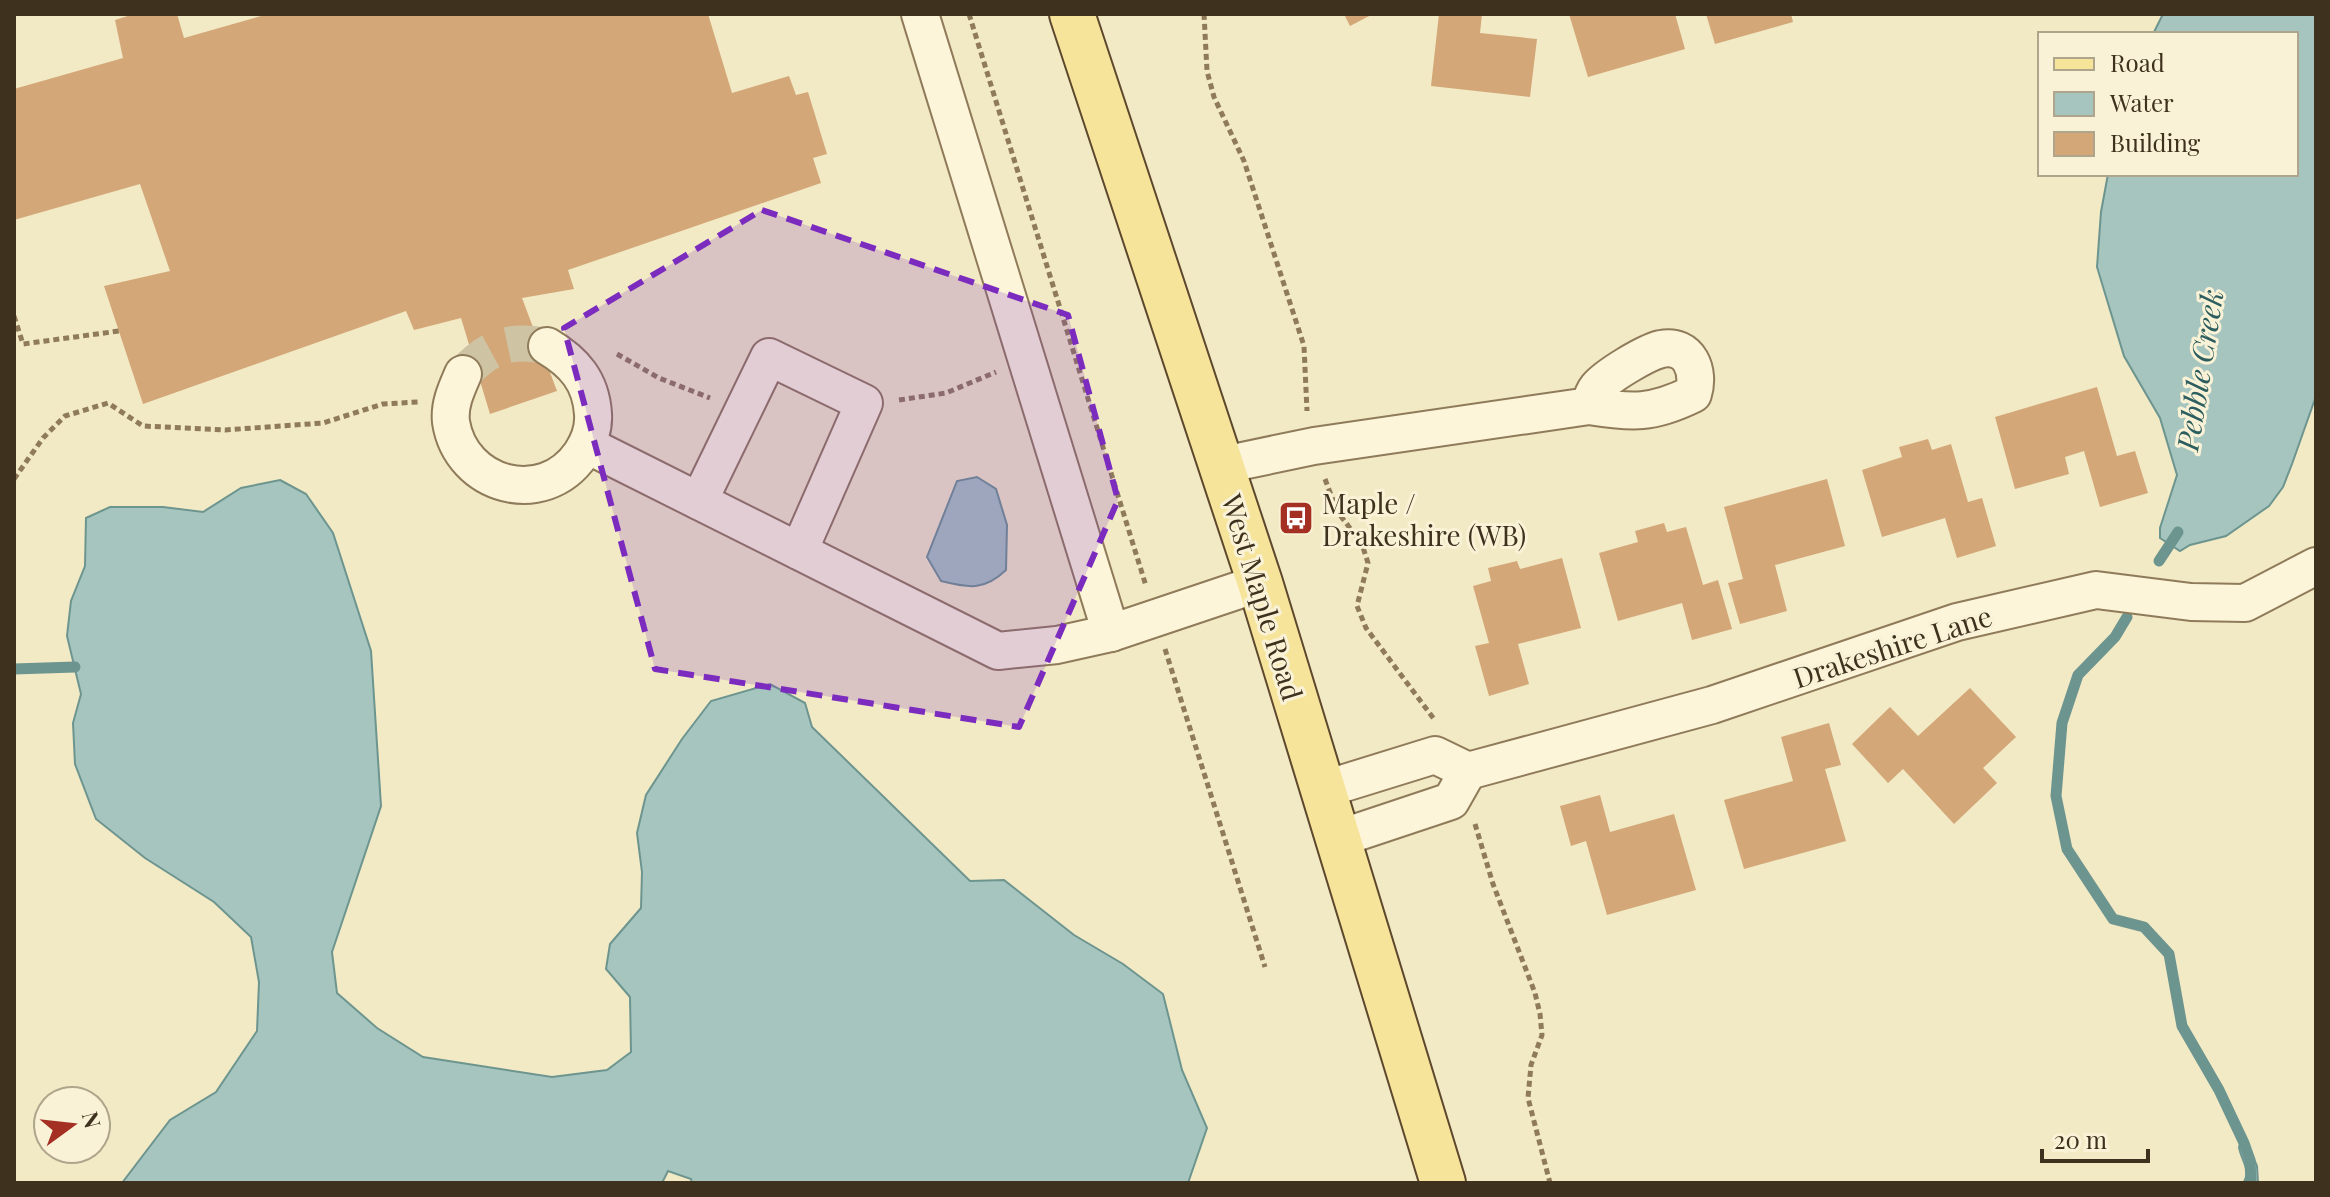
<svg xmlns="http://www.w3.org/2000/svg" width="2330" height="1197" font-family="'Playfair Display',serif">
	<style>
		.water { fill: #a7c5bf; stroke: #6d958f; stroke-width: 2 }
		.lines { fill: none; stroke-linecap: round; stroke-linejoin: round }
		.stream { stroke: #6d958f; stroke-width: 11 }
		.building { fill: #d3a778 }
		.minor-tunnel { stroke: #cec4a4; stroke-width: 36; stroke-dasharray: 36 18; stroke-linecap: butt }
		.minor-casing { stroke: #8f7b59; stroke-width: 40 }
		.major-casing { stroke: #5d482d; stroke-width: 48 }
		.path { stroke: #8f7b59; stroke-width: 5; stroke-dasharray: 6 4; stroke-linecap: butt }
		.minor { stroke: #fcf5da; stroke-width: 36 }
		.major { stroke: #f7e49b; stroke-width: 44 }
		.marked { fill: #7b2cbf; fill-opacity: 0.2; stroke: #7b2cbf; stroke-width: 6; stroke-dasharray: 16 10; stroke-linejoin: round }
		.labels { text-anchor: middle; dominant-baseline: central; stroke-width: 6; stroke-linejoin: round; paint-order: stroke }
		.poi-label { font-size: 28px; fill: #3e311e; stroke: #f9f2d6; text-anchor: start }
		.street-label { font-size: 28px; fill: #3e311e; stroke: #f9f2d6 }
		.water-label { font-size: 30px; font-style: italic; fill: #2c5d5f; stroke: #f9f2d6 }
	</style>
	<rect width="100%" height="100%" fill="#f2e9c5"/>
	<g class="water">
		<path d="M2163 14H2316V396L2292 464 2283 487 2269 506 2226 536 2190 545 2180 551 2160 538V528L2177 475 2160 418 2124 356 2097 267 2101 212 2108 174H2296V34H2153Z"/>
		<path d="M977 477 996 489 1007 525 1006 570C984 591 969 588 941 581L927 557 957 481Z"/>
		<path d="M280 480 306 494 333 533 371 651 381 806 332 952 337 993 377 1028 423 1057 552 1077 607 1070 631 1052 630 997 606 969 610 944 641 908 642 872 637 833 646 795 682 739 711 701 770 684 805 703 812 727 970 881 1004 880 1074 935 1123 964 1163 994 1182 1070 1207 1128 1188 1183H692L691 1179 668 1171 662 1183H122L170 1120 216 1092 257 1031 259 982 251 937 214 902 145 858 96 819 75 764 73 723 81 694 67 636 71 601 85 566 86 518 110 507H163L203 512 241 488Z"/>
		<path d="M2244 1143 2248 1145 2257 1166 2258 1183H2243C2252 1171 2241 1160 2239 1147L2240 1144Z"/>
	</g>
	<g class="lines">
		<g class="stream">
			<path d="M2159 561 2178 532"/>
			<path d="M2127 617 2115 637 2078 675 2062 723 2056 796 2067 849 2113 919 2144 927 2169 954 2182 1026 2219 1090 2244 1143 2250 1160 2251 1183"/>
			<path d="M14 669 75 667"/>
		</g>
	</g>
	<g class="building">
		<path d="M134 14H177L184 38 268 14H708L732 93 789 76 796 95 808 92 827 154 813 158 821 183 568 270 574 289 522 298 557 391 490 414 461 318 414 330 406 311 143 404 104 286 170 271 140 184 14 220V89L123 58 115 20Z"/>
		<path d="M1344 14H1373L1350 26Z"/>
		<path d="M1439 14H1482L1480 33 1537 39 1530 97 1431 86Z"/>
		<path d="M1569 14H1675L1685 49 1588 77Z"/>
		<path d="M1706 14H1791L1793 22 1715 44Z"/>
		<path d="M2097 387 2117 456 2135 451 2148 493 2100 507 2084 451 2065 457 2069 474 2015 489 1995 417Z"/>
		<path d="M1928 439 1932 450 1951 444 1968 502 1982 498 1996 546 1957 558 1945 518 1882 537 1862 470 1902 457 1899 447Z"/>
		<path d="M1827 479 1845 546 1775 565 1787 611 1740 624 1728 583 1743 579 1724 507Z"/>
		<path d="M1664 523 1667 532 1686 527 1703 585 1718 580 1732 629 1692 640 1682 603 1618 621 1599 553 1638 542 1635 531Z"/>
		<path d="M1562 558 1581 628 1518 644 1529 684 1489 696 1475 646 1489 643 1473 586 1491 581 1488 568 1517 561 1520 569Z"/>
		<path d="M1970 688 2016 737 1983 768 1997 783 1954 824 1903 769 1888 783 1852 744 1890 707 1918 736Z"/>
		<path d="M1829 723 1841 765 1825 769 1846 841 1744 869 1724 800 1793 781 1781 737Z"/>
		<path d="M1600 795 1610 832 1674 814 1696 890 1607 915 1586 841 1571 846 1560 806Z"/>
	</g>
	<g class="lines">
		<path class="minor-tunnel" d="M463 374C490 346 508 339 547 346"/>
		<g class="minor-casing">
			<g id="minor">
				<path d="M920 14 1111 633 1260 583"/>
				<path d="M463 374C456 390 449 405 451 422 461 486 543 509 581 454 589 442 594 428 593 414 591 381 574 362 547 346"/>
				<path d="M587 445 998 651 1057 645 1111 633"/>
				<path d="M1223 465 1314 446 1589 406C1633 413 1652 414 1693 394 1700 372 1690 343 1661 349 1645 353 1607 376 1597 388 1593 393 1591 400 1589 406"/>
				<path d="M699 501 769 357 864 403 799 551"/>
				<path d="M1468 771 1712 705 1957 622 2096 590 2191 602 2245 603 2316 566"/>
				<path d="M1322 790 1435 755 1468 771 1451 801 1337 839"/>
			</g>
		</g>
		<g class="major-casing">
			<path id="major" d="M1072 14 1260 583 1443 1183"/>
		</g>
		<g class="path">
			<path d="M969 14 1146 586"/>
			<path d="M1204 14 1207 71 1214 97 1244 161 1304 346 1307 411"/>
			<path d="M14 316 23 344 119 331"/>
			<path d="M617 354 659 378 710 398"/>
			<path d="M899 400 946 393 996 372"/>
			<path d="M14 479 43 438 65 416 108 403 143 426 225 430 323 423 383 404 418 402"/>
			<path d="M1325 479 1337 511 1362 544 1368 563 1357 606 1366 628 1434 719"/>
			<path d="M1165 649 1265 967"/>
			<path d="M1475 824 1493 884 1535 993 1540 1014 1542 1035 1531 1065 1528 1098 1550 1183"/>
		</g>
		<use href="#minor" class="minor"/>
		<use href="#major" class="major"/>
	</g>
	<path class="marked" d="M762 210 1068 315 1118 500 1019 727 655 669 564 328Z"/>
	<defs>
		<g id="bus-square" transform="scale(1.8)"><rect x="-9" y="-9" width="18" height="18" rx="4" fill="#a43024" stroke="#f9f2d6"/><path d="M-5-6H5V4H4V6H2V4H-2V6H-4V4H-5ZM-3.5-4V0h7V-4ZM-3.5 1.2v1.5H-2V1.2ZM2 1.2v1.5H3.5V1.2Z" fill="#fff"/></g>
	</defs>
	<g fill-rule="evenodd">
		<use href="#bus-square" x="1296" y="518"/>
	</g>
	<g class="labels">
		<g class="poi-label">
			<text x="1322" y="502">Maple /<tspan x="1322" dy="32">Drakeshire (WB)</tspan></text>
		</g>
		<g class="street-label">
			<text transform="translate(1263 597) rotate(73)">West Maple Road</text>
			<text transform="translate(1892 646) rotate(-18)">Drakeshire Lane</text>
		</g>
		<g class="water-label">
			<text transform="translate(2199 370) rotate(-81)">Pebble Creek</text>
		</g>
	</g>
	<rect width="2330" height="1197" fill="none" stroke="#3e311e" stroke-width="32"/>
	<rect x="2038" y="32" width="260" height="144" fill="#f9f2d6" stroke="#aea58c" stroke-width="2"/>
	<rect x="2054" y="58" width="40" height="12" fill="#f7e49b" stroke="#aea58c" stroke-width="2"/>
	<text x="2110" y="72" font-size="24" fill="#3e311e">Road</text>
	<rect x="2054" y="92" width="40" height="24" fill="#a7c5bf" stroke="#aea58c" stroke-width="2"/>
	<text x="2110" y="112" font-size="24" fill="#3e311e">Water</text>
	<rect x="2054" y="132" width="40" height="24" fill="#d3a778" stroke="#aea58c" stroke-width="2"/>
	<text x="2110" y="152" font-size="24" fill="#3e311e">Building</text>
	<g transform="translate(72 1125) rotate(75)"><circle r="38" fill="#f9f2d6" stroke="#aea58c" stroke-width="2"/>
	<path d="M0-6L14 30L0 20L-14 30Z" fill="#a43024"/>
	<text y="-12" font-size="22" font-weight="bold" text-anchor="middle" fill="#3e311e">N</text>
	</g>
	<path d="M2042 1149v12h106v-12" fill="none" stroke="#3e311e" stroke-width="4"/>
	<text x="2054" y="1149" font-size="24" fill="#3e311e" stroke="#f9f2d6" stroke-width="6" paint-order="stroke">20 m</text>
</svg>
